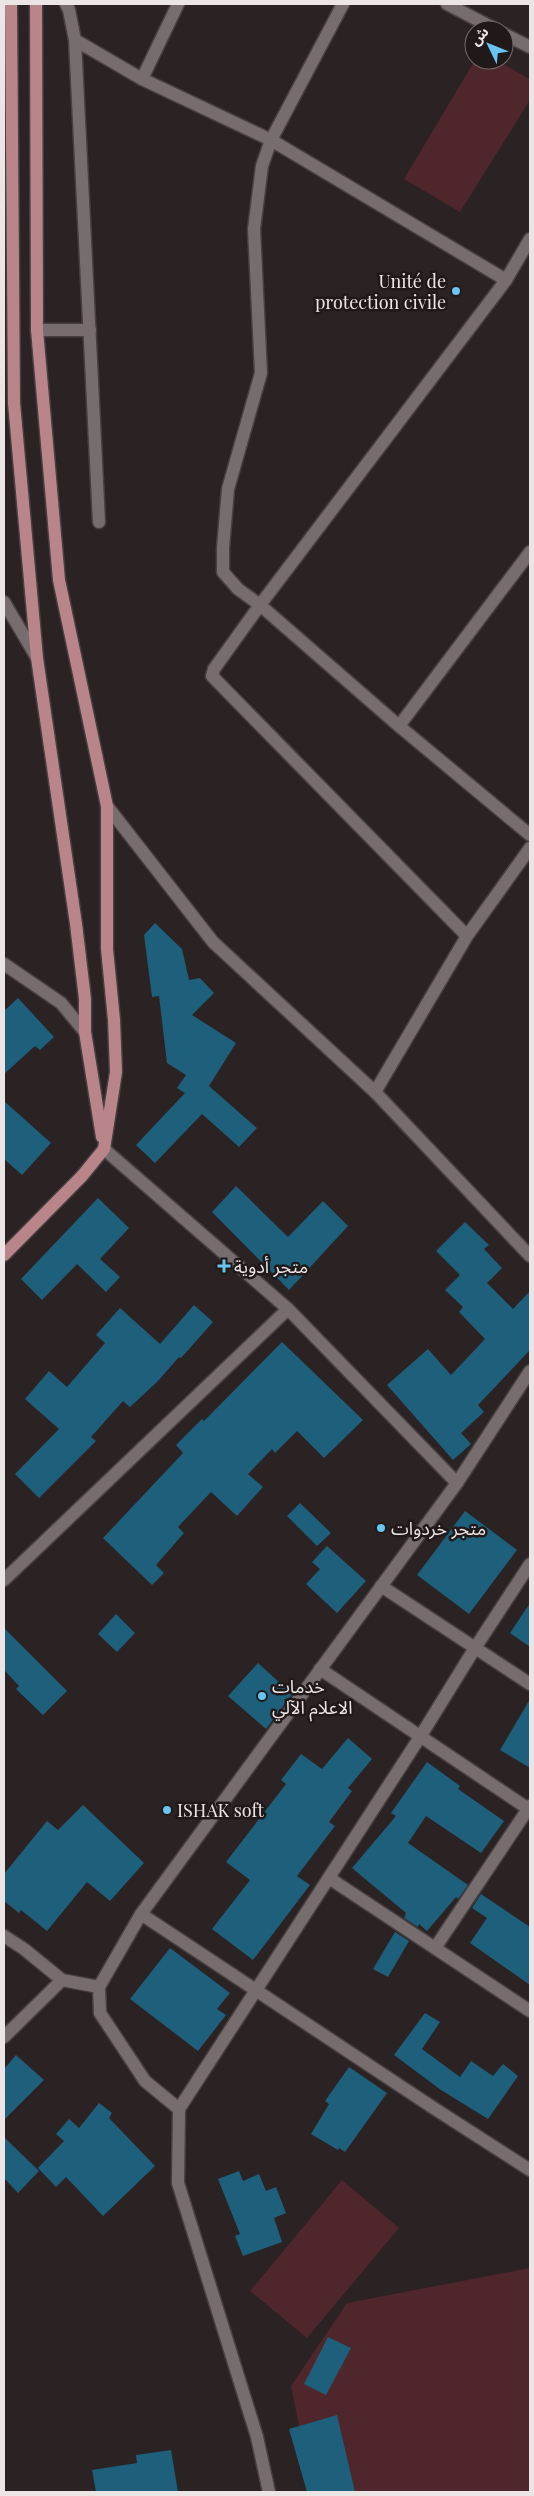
<svg xmlns="http://www.w3.org/2000/svg" width="534" height="2496" font-family="'Playfair Display','Noto Sans Arabic',serif">
	<style>
		.green { fill: #4e262b }
		.building { fill: #1e5f7b }
		.lines { fill: none; stroke-linecap: round; stroke-linejoin: round }
		.minor-casing { stroke: #473f40; stroke-width: 15 }
		.major-casing { stroke: #473f40; stroke-width: 15 }
		.minor { stroke: #786d6e; stroke-width: 12 }
		.major { stroke: #b9858a; stroke-width: 12 }
		.poi-dot { fill: #68c4f0; stroke: #211919; stroke-width: 2 }
		.labels { text-anchor: middle; dominant-baseline: central; stroke-width: 5; stroke-linejoin: round; paint-order: stroke }
		.poi-label { font-size: 18px; fill: #ebe5e5; stroke: #211919; text-anchor: start }
	</style>
	<rect width="100%" height="100%" fill="#2b2223"/>
	<g class="green">
		<path d="M475 60H496L530 79V100L460 212 404 179Z"/>
		<path d="M342 2180 399 2228 307 2338 250 2291Z"/>
		<path d="M530 2268V2492H312L291 2386 347 2303Z"/>
	</g>
	<g class="building">
		<path d="M155 923 182 949 189 980 200 978 214 993 192 1015 236 1043 209 1086 257 1128 239 1147 202 1114 155 1163 136 1145 185 1093 177 1088 186 1075 167 1063 159 996 152 997 144 935Z"/>
		<path d="M18 998 54 1037 40 1050 35 1046 4 1074V1011Z"/>
		<path d="M4 1101 51 1143 22 1175 4 1159Z"/>
		<path d="M236 1186 288 1237 323 1201 348 1226 289 1290 212 1212Z"/>
		<path d="M98 1198 129 1228 100 1259 120 1277 106 1292 77 1264 42 1300 21 1279Z"/>
		<path d="M465 1222 489 1245 484 1249 502 1268 487 1283 513 1309 530 1291V1350L478 1405 484 1412 461 1433 471 1444 453 1460 387 1385 428 1349 451 1375 485 1339 459 1312 463 1307 445 1290 460 1275 436 1251Z"/>
		<path d="M194 1305 213 1322 181 1358 179 1357 157 1382 130 1407 123 1401 91 1437 96 1441 39 1498 15 1474 59 1429 25 1399 49 1371 67 1387 105 1343 96 1335 120 1308 160 1344Z"/>
		<path d="M282 1342 363 1420 324 1458 297 1431 275 1453 272 1449 248 1474 263 1487 237 1516 211 1492 178 1527 184 1533 156 1565 164 1573 152 1585 103 1538 183 1453 176 1445 202 1419 204 1421Z"/>
		<path d="M300 1503 331 1533 317 1546 287 1516Z"/>
		<path d="M465 1511 517 1550 469 1614 417 1575Z"/>
		<path d="M327 1546 366 1581 337 1613 306 1584 320 1569 312 1562Z"/>
		<path d="M530 1603V1647L510 1633Z"/>
		<path d="M116 1614 135 1633 117 1652 98 1634Z"/>
		<path d="M4 1628 67 1691 43 1715 16 1689 19 1686 4 1670Z"/>
		<path d="M258 1663 292 1694 266 1729 228 1696Z"/>
		<path d="M530 1699V1768L500 1750Z"/>
		<path d="M348 1738 372 1759 348 1788 352 1791 329 1822 335 1826 297 1876 310 1885 253 1960 212 1929 250 1880 226 1862 286 1784 281 1780 301 1754 322 1769Z"/>
		<path d="M427 1762 460 1786 458 1789 504 1821 481 1853 426 1816 408 1843 468 1885 458 1899 456 1897 427 1931 419 1924 418 1927 404 1918 406 1913 352 1868 396 1816 391 1813Z"/>
		<path d="M83 1805 144 1863 110 1901 87 1882 47 1931 21 1910 19 1913 4 1901V1874L47 1821 58 1830Z"/>
		<path d="M481 1894 530 1927V1985L470 1943 487 1918 472 1908Z"/>
		<path d="M395 1932 409 1941 388 1977 373 1969Z"/>
		<path d="M170 1948 230 1993 217 2009 226 2015 198 2051 130 1999Z"/>
		<path d="M425 2013 440 2022 422 2049 460 2077 471 2061 493 2076 503 2064 518 2076 488 2119 441 2090 394 2055Z"/>
		<path d="M16 2055 44 2080 4 2120V2069Z"/>
		<path d="M349 2067 387 2093 345 2152 339 2148 338 2150 311 2134 329 2104 325 2101Z"/>
		<path d="M99 2103 112 2113 109 2118 155 2166 103 2216 66 2177 56 2187 38 2168 64 2141 56 2134 69 2119 79 2128Z"/>
		<path d="M4 2137 39 2171 18 2193 4 2178Z"/>
		<path d="M239 2171 243 2181 259 2174 266 2191 276 2187 286 2213 274 2218 282 2242 243 2256 235 2236 240 2234 218 2179Z"/>
		<path d="M328 2337 351 2348 326 2395 304 2384Z"/>
		<path d="M337 2415 355 2492H307L289 2429Z"/>
		<path d="M171 2450 178 2492H96L92 2470 137 2463 136 2455Z"/>
	</g>
	<g class="lines">
		<g class="minor-casing">
			<g id="minor">
				<path d="M66 4 69 10 75 40 99 522"/>
				<path d="M343 4 271 140 506 280"/>
				<path d="M447 4 497 30"/>
				<path d="M504 34 530 47"/>
				<path d="M75 40 142 79 271 140 262 166 254 229 261 373 228 489 223 548V572L238 589 260 605 214 669 212 676 467 936"/>
				<path d="M142 79 178 4"/>
				<path d="M530 239 506 280 260 605 399 726 530 835"/>
				<path d="M37 330H90"/>
				<path d="M4 602 37 658"/>
				<path d="M399 726 530 552"/>
				<path d="M107 806 213 942 375 1092 530 1256"/>
				<path d="M4 964 61 1003 85 1032"/>
				<path d="M375 1092 467 936 530 848"/>
				<path d="M457 1483 530 1371"/>
				<path d="M4 1580 288 1309"/>
				<path d="M381 1586 530 1684"/>
				<path d="M320 1669 530 1810"/>
				<path d="M329 1878 530 2011"/>
				<path d="M141 1914 432 2107 530 2170"/>
				<path d="M4 1936 24 1949 62 1980 99 1987 100 2013 145 2081 179 2109 178 2183 257 2437 269 2492"/>
				<path d="M435 1948 530 1806"/>
				<path d="M99 1987 141 1914 457 1483 288 1309 104 1149"/>
				<path d="M4 2037 62 1980"/>
				<path d="M179 2109 420 1737 475 1648 530 1564"/>
			</g>
		</g>
		<g class="major-casing">
			<g id="major">
				<path d="M11 4 14 403 37 658 76 924 85 999V1032L102 1137"/>
				<path d="M4 1255 82 1176 104 1149 116 1072 114 1020 107 949V806L59 580 37 330 36 4"/>
			</g>
		</g>
		<use href="#minor" class="minor"/>
		<use href="#major" class="major"/>
	</g>
	<g class="poi-dot">
		<circle cx="456" cy="291" r="5"/>
		<path d="M221.5 1258.5h5v5h5v5h-5v5h-5v-5h-5v-5h5z"/>
		<circle cx="381" cy="1528" r="5"/>
		<circle cx="262" cy="1696" r="5"/>
		<circle cx="167" cy="1810" r="5"/>
	</g>
	<g class="labels">
		<g class="poi-label">
			<text x="446" y="281" text-anchor="end">Unité de<tspan x="446" dy="21">protection civile</tspan></text>
			<text x="234" y="1266">متجر أدوية</text>
			<text x="391" y="1528">متجر خردوات</text>
			<text x="272" y="1686">خدمات<tspan x="272" dy="21">الاعلام الآلي</tspan></text>
			<text x="177" y="1810">ISHAK soft</text>
		</g>
	</g>
	<rect width="534" height="2496" fill="none" stroke="#ebe5e5" stroke-width="10"/>
	<g transform="translate(489 45) rotate(313)"><circle r="24" fill="#211919" stroke="#726b6b"/>
	<path d="M0-4L9 19L0 12L-9 19Z" fill="#68c4f0"/>
	<text y="-8" font-size="14" font-weight="bold" text-anchor="middle" fill="#ebe5e5">ش</text>
	</g>
</svg>
